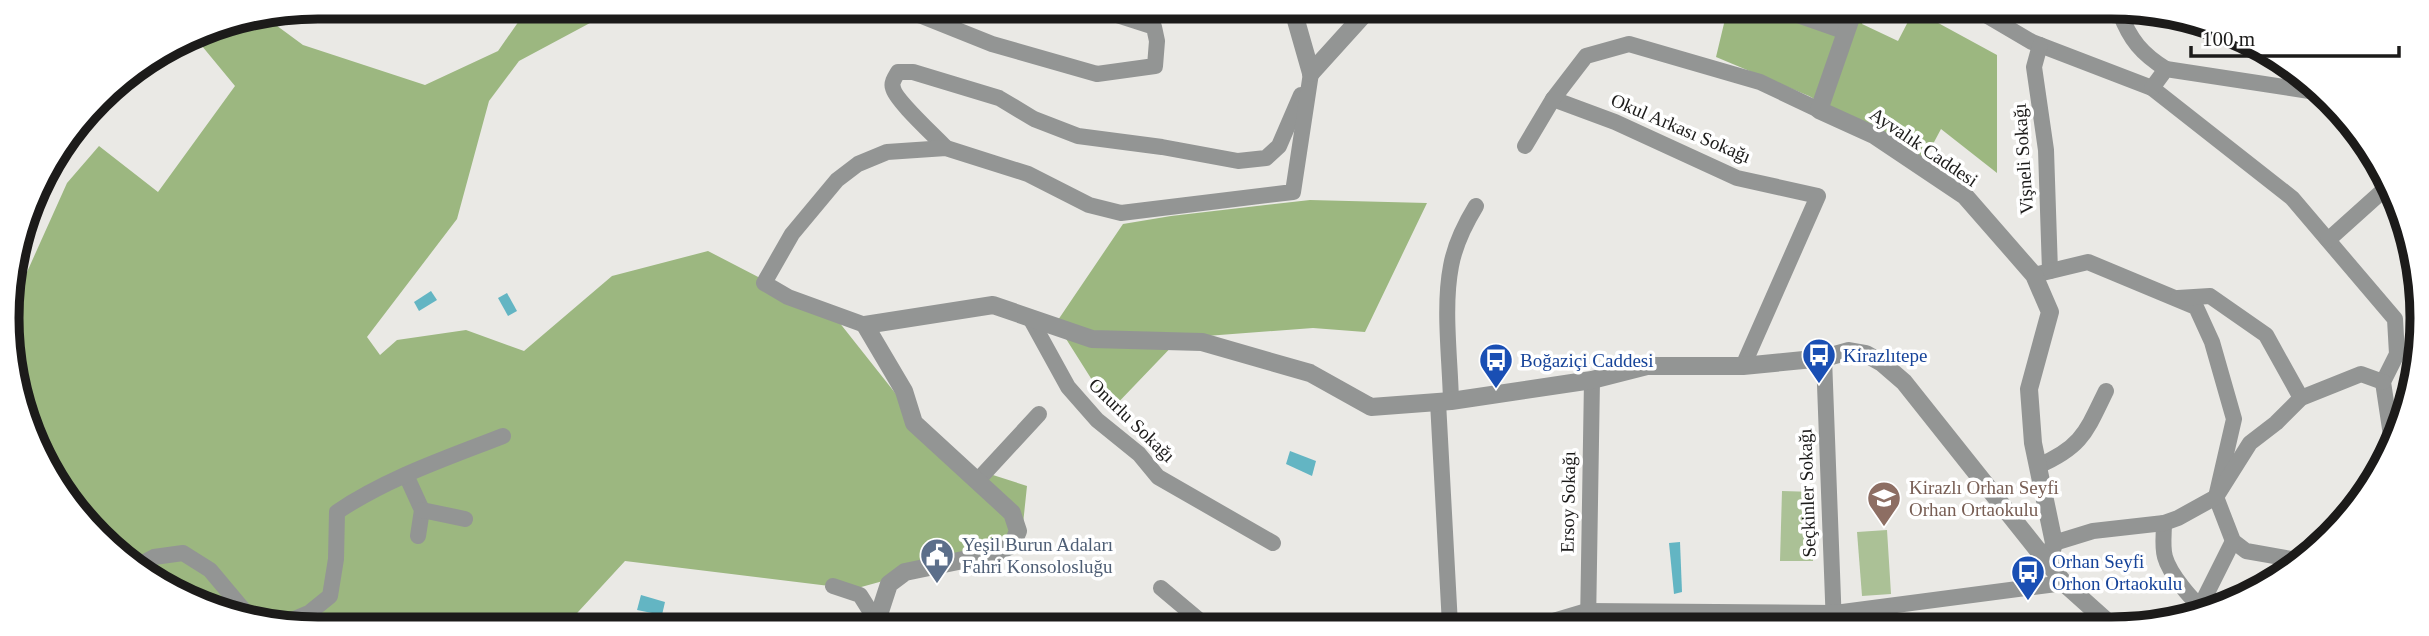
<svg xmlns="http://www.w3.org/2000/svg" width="2429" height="636" font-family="Georgia,serif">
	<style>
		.green { fill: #abc196 }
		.forest { fill: #9cb780 }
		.water { fill: #63b5c3 }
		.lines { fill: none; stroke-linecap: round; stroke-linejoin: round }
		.minor { stroke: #939594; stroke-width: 16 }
		.tertiary { stroke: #939594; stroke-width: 18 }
		.labels { text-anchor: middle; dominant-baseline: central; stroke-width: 7; stroke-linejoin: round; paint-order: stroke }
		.street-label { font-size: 19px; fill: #1c1b1a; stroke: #fff }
		.transit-label { font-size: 19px; fill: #164399; stroke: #fff; text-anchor: start }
		.education-label { font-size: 19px; fill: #785e54; stroke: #fff; text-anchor: start }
		.service-label { font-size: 19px; fill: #4e5e75; stroke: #fff; text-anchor: start }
		.rim { fill: none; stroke: #1c1b1a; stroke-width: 9 }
	</style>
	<rect width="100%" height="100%" fill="#eae9e5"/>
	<g class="green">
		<path d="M1782 491 1815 492 1813 561H1780Z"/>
		<path d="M1887 530 1891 594 1862 596 1857 532Z"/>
	</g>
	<g class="forest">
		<path d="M528 8H618L519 61 489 101 457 219 367 337 380 355 397 340 466 330 524 351 612 276 708 251 835 317 949 461 1027 486 1021 543 854 589 625 561 567 624 258 623 146 577 71 507 18 399 8 300 14 301 67 183 99 146 158 192 235 86 197 40 203 30 265 17 303 45 425 85 498 51Z"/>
		<path d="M1727 11 1866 12 1862 24 1898 41 1913 12H1918L1997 55V173L1941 129 1924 161 1809 96 1716 57Z"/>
		<path d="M1310 200 1427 203 1365 332 1313 328 1180 338 1111 410 1056 323 1123 224 1171 216Z"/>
	</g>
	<g class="water">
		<path d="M431 291 437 300 419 311 414 302Z"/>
		<path d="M507 293 517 311 508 316 498 298Z"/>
		<path d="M1290 451 1316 461 1312 476 1286 464Z"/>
		<path d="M1680 542 1682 592 1674 594 1669 543Z"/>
		<path d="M641 595 665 602 662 615 637 610Z"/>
	</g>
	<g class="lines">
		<g class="minor">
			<path d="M895 9 922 16 992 44 1097 74 1155 66 1157 41 1154 27 1098 9"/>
			<path d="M1789 12 1846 32"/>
			<path d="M1981 12 2032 42 2152 88 2292 198 2395 319 2397 354 2383 382 2392 442"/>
			<path d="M2120 13C2130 40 2142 54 2166 69"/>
			<path d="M2040 45 2034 67 2046 150 2050 271"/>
			<path d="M2152 88 2166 69 2316 92"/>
			<path d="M1553 99 1615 122 1737 178 1818 196 1743 366"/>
			<path d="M1525 146 1553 99 1586 56 1629 44 1760 82 1819 110"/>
			<path d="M946 148C936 137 895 100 893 88 891 83 895 77 898 72H913L999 98 1034 119 1078 136 1162 147 1238 161 1266 158 1279 146 1301 95"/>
			<path d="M2328 240 2387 187"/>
			<path d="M2034 275 2088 262 2196 307 2212 342 2234 419 2216 497 2233 541 2246 551 2303 561"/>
			<path d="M2178 298 2210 296 2266 335 2301 398"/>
			<path d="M1030 318 1068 387 1097 420 1139 454 1158 477 1273 543"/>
			<path d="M865 325 788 297 764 283 792 234 837 180 858 164 887 152 946 148 1028 174 1089 205 1121 213 1293 192 1311 73"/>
			<path d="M1824 358 1834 626"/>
			<path d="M1451 401C1450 358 1443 307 1451 266 1455 244 1465 224 1476 206"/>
			<path d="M1438 402 1450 625"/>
			<path d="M2038 466C2082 447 2086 432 2106 391"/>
			<path d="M406 475 422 510 418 536"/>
			<path d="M978 480 1039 414"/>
			<path d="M422 510 465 519"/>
			<path d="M2164 523C2164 534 2162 547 2165 557 2169 572 2193 604 2207 610"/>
			<path d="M2054 543 2093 531 2164 523 2178 518 2216 497 2250 443 2276 423 2301 398 2361 374 2383 382"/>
			<path d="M135 567 154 557 183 553 210 570 253 621"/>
			<path d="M833 586 860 595 877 622 892 624"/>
			<path d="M1161 588 1205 625"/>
			<path d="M2200 607 2233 541"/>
			<path d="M285 623 309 613 330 596 336 559 337 512C387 478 447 458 503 436"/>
			<path d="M1540 625 1587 611 1835 613 2064 583"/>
			<path d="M1588 625 1592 380"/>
		</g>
		<g class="tertiary">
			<path d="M1293 10 1311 73"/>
			<path d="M1853 12 1819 110 1874 135 1965 196 2034 275 2050 312 2029 389 2033 443 2054 543 2048 564"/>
			<path d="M1311 73 1368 10"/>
			<path d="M876 624 889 584 905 572 992 554 1012 545 1018 531 1012 513 914 423 904 391 865 325 993 305 1092 339 1202 342 1310 373 1371 407 1451 401 1592 380 1647 366H1743L1824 358 1849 351 1866 354 1882 363 1904 382 2064 583 2112 626"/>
		</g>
	</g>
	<defs>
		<g id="bus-pin" transform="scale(1.75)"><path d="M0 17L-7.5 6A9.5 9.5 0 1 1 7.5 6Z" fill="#1a4fb4" stroke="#fff"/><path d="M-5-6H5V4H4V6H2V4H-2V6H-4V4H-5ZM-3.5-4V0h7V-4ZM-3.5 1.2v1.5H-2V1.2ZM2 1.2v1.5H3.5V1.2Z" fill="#fff"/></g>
		<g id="school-pin" transform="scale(1.75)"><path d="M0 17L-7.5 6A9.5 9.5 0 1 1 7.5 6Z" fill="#8d6e63" stroke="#fff"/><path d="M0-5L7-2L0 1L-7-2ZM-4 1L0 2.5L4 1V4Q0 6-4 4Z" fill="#fff"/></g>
		<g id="civic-pin" transform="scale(1.75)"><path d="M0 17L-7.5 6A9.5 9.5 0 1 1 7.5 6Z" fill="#5c6f8a" stroke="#fff"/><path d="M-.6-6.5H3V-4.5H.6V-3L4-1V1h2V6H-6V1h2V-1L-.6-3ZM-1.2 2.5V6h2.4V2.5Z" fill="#fff"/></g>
	</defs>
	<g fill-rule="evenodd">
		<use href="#bus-pin" x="1819" y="355"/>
		<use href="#bus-pin" x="1496" y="360"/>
		<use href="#school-pin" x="1884" y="498"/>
		<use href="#civic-pin" x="937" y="555"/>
		<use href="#bus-pin" x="2028" y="572"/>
	</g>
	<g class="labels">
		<g class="street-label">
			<text transform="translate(1681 128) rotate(23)">Okul Arkası Sokağı</text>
			<text transform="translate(1924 147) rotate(34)">Ayvalık Caddesi</text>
			<text transform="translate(2023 159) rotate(-94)">Vişneli Sokağı</text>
			<text transform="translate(1132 420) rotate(44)">Onurlu Sokağı</text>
			<text transform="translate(1807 493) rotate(-92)">Seçkinler Sokağı</text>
			<text transform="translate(1568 502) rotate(-89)">Ersoy Sokağı</text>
		</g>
		<g class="transit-label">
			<text x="1843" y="355">Kirazlıtepe</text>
			<text x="1520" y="360">Boğaziçi Caddesi</text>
			<text x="2052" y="561">Orhan Seyfi<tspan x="2052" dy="22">Orhon Ortaokulu</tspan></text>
		</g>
		<g class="education-label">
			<text x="1909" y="487">Kirazlı Orhan Seyfi<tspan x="1909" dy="22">Orhan Ortaokulu</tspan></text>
		</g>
		<g class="service-label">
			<text x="962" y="544">Yeşil Burun Adaları<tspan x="962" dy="22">Fahri Konsolosluğu</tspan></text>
		</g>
	</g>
	<path d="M0 0H2429V636H0ZM318 19H2111A299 299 0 0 1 2410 318V318A299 299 0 0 1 2111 617H318A299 299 0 0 1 19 318V318A299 299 0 0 1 318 19Z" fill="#fff" fill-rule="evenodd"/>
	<path class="rim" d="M318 19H2111A299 299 0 0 1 2410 318V318A299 299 0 0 1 2111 617H318A299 299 0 0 1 19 318V318A299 299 0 0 1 318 19Z"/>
	<path d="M2191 46v10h208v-10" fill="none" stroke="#1c1b1a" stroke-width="3.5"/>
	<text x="2202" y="46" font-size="21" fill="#1c1b1a" stroke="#ffffff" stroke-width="5" paint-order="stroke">100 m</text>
</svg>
